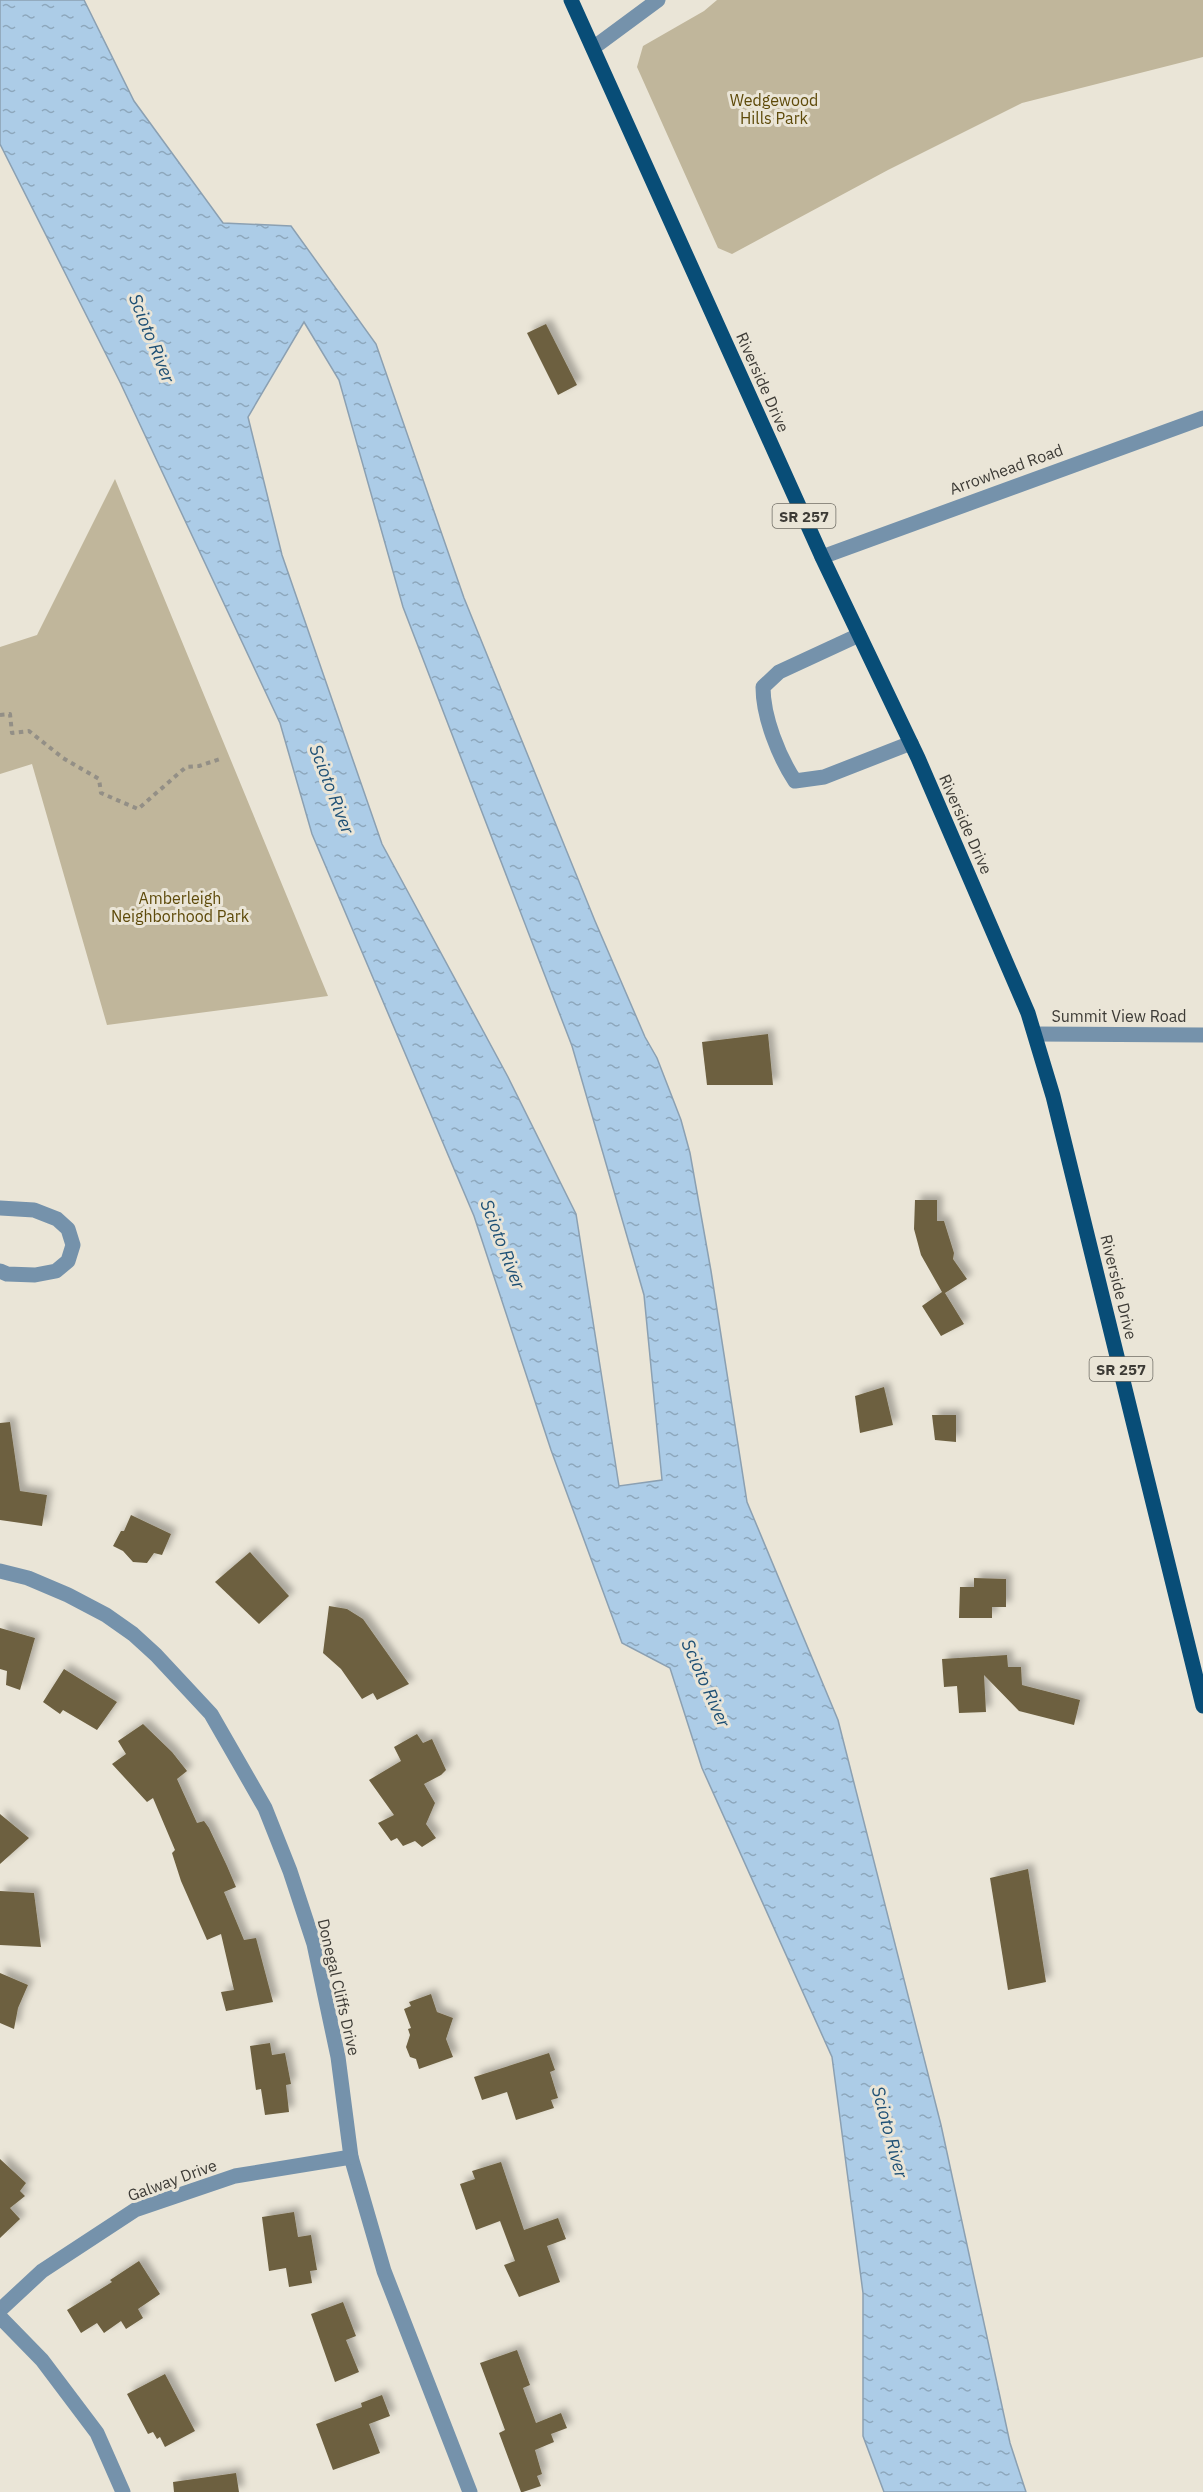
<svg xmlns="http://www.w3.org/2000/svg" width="1203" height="2492" font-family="'IBM Plex Sans',sans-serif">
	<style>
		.park { fill: #c0b69b }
		.water { fill: url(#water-ripples); stroke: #8ba0b2; stroke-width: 1.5; fill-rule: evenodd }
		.building { fill: #6d6040; filter: url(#shadow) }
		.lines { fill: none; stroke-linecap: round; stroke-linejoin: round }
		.path { stroke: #938f86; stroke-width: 4; stroke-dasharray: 4.5 4.5; stroke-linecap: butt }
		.minor { stroke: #7592ab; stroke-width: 15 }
		.major { stroke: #084d77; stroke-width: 15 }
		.labels { text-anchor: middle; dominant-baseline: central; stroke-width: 6; stroke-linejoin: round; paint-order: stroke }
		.shield { fill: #eae5d7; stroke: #716e66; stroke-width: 1.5 }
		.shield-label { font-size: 15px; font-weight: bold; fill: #3d3b36 }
		.park-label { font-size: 16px; fill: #5e4a0a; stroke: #eae5d7 }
		.street-label { font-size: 16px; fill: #3d3b36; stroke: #eae5d7 }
		.water-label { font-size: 18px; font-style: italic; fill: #1e5075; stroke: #eae5d7 }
	</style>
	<defs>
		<pattern id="water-ripples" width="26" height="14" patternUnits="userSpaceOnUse" patternTransform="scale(1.5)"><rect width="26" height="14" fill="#accce7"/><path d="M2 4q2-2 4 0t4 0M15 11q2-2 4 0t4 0" fill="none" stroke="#8da7bc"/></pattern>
		<filter id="shadow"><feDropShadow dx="5.5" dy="-5.5" stdDeviation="3" flood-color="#0004"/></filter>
	</defs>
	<rect width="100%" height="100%" fill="#eae5d7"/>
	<g class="park">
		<path d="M717 0H1203V57L1022 103 888 170 732 254 718 248 637 67 643 46 704 11Z"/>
		<path d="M115 479 328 996 107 1025 32 764 0 774V647L37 635Z"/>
	</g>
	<path class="water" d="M0 0H84L134 101 223 223 291 226 376 344 464 598 595 921 645 1037 657 1058 681 1120 690 1153 711 1271 747 1502 838 1720 941 2125 1010 2443 1026 2492H884L863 2436V2293L832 2057 702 1768 670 1668 622 1643 551 1450 474 1216 312 834 280 723 120 382 0 144ZM304 322 339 380 403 607 572 1046 644 1295 662 1480 619 1486 576 1214 508 1077 382 844 282 555 248 417Z"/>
	<g class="building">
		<path d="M546 324 577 385 558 395 527 333Z"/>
		<path d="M768 1034 773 1085H707L702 1042Z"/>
		<path d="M915 1200H937V1221H944L954 1253 953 1259 967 1279 945 1293 964 1324 941 1336 922 1306 942 1292 921 1255 914 1229Z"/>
		<path d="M884 1387 893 1425 860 1433 855 1396Z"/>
		<path d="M932 1415H956V1442L935 1440Z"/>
		<path d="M10 1422 20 1491 47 1495 42 1526 0 1520V1423Z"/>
		<path d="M131 1515 171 1534 162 1555 154 1553 147 1563 133 1562 123 1551 113 1546 121 1531H124Z"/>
		<path d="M250 1552 289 1596 259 1624 215 1582Z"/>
		<path d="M974 1578 1006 1579V1607H992V1618H959L960 1587H974Z"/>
		<path d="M329 1606 347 1609 363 1619 409 1684 377 1700 373 1693 362 1699 341 1669 323 1653Z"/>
		<path d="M0 1628 35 1638 20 1690 6 1685 7 1671 0 1669Z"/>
		<path d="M1007 1655 1008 1667H1021L1022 1685 1080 1700 1074 1725 1019 1711 984 1675 986 1712 959 1713 957 1686 944 1687 942 1659Z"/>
		<path d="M64 1669 117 1702 97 1730 63 1710 60 1714 43 1702Z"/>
		<path d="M143 1724 172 1752 187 1771 177 1779 197 1823 204 1821 209 1828 227 1866 236 1887 224 1892 244 1940 256 1938 273 2002 226 2011 221 1992 234 1990 221 1934 207 1940 181 1881 172 1853 175 1850 153 1798 147 1802 112 1764 126 1754 118 1741Z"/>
		<path d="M417 1734 423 1743 432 1739 446 1770 441 1775 424 1784 435 1803 426 1824 436 1838 422 1847 415 1841 403 1846 397 1838 391 1841 378 1823 394 1815 369 1780 401 1761 394 1747Z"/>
		<path d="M0 1814 29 1838 0 1864Z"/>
		<path d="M1028 1869 1046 1982 1008 1990 990 1878Z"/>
		<path d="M0 1891 34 1893 41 1947 0 1945Z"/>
		<path d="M0 1973 28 1985 18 2008 14 2029 0 2023Z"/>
		<path d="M431 1994 437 2012 453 2018 446 2039 453 2057 419 2069 416 2059 410 2057 406 2047 410 2035 408 2029 411 2028 404 2009 411 2006 409 2002Z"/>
		<path d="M270 2043 272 2055 285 2053 291 2084 286 2085 289 2112 265 2115 261 2089 256 2090 250 2046Z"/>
		<path d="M549 2053 555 2070 550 2072 558 2098 551 2100 554 2108 516 2120 507 2092 482 2100 474 2077Z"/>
		<path d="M0 2159 26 2183 20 2191 25 2196 10 2208 20 2219 0 2238Z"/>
		<path d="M501 2162 524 2230 558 2218 566 2239 547 2246 560 2282 519 2297 504 2265 515 2261 500 2221 476 2230 460 2184 475 2179 472 2171Z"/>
		<path d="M294 2212 298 2237 311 2235 317 2270 310 2271 312 2283 289 2287 286 2268 269 2271 262 2217Z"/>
		<path d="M139 2261 160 2294 138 2309 143 2318 126 2329 121 2321 104 2333 97 2323 81 2333 67 2310 112 2282 110 2280Z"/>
		<path d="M343 2302 356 2336 346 2340 359 2372 335 2382 311 2314Z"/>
		<path d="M517 2350 530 2385 523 2388 536 2423 561 2413 567 2428 551 2434 554 2442 535 2450 542 2474 537 2476 541 2486 523 2492H521L499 2433 505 2430 480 2363Z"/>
		<path d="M165 2374 195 2431 165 2447 160 2437 157 2439 153 2432 148 2434 127 2394Z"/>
		<path d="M382 2395 390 2416 369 2424 380 2453 333 2470 316 2424 362 2407 361 2403Z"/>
		<path d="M236 2473 239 2492H174L173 2482Z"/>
	</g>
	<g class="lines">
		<path class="path" d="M0 715 10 714 12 733 29 731 63 758 99 779 101 793 138 809 186 767 199 766 220 759"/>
		<g class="minor">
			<path d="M593 48 658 0"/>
			<path d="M822 557 1203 418"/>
			<path d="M859 635 779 672 763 687C763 717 779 757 795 781L824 777 911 743"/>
			<path d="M1035 1034 1203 1035"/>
			<path d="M0 1208 34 1210 57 1219 68 1229 73 1245 68 1261 56 1271 35 1275 7 1274 0 1271"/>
			<path d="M0 1571 28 1578 68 1595 106 1615 133 1634 156 1655 211 1714 265 1808 290 1871 314 1944 338 2057 351 2157 384 2271 470 2492"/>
			<path d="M0 2310 42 2271 135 2210 235 2176 351 2157"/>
			<path d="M0 2317 42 2360 97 2433 123 2492"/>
		</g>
		<path class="major" d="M571 0 822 557 918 758 1028 1013 1053 1096 1203 1706"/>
	</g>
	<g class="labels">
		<g class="shield">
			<rect x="772.5" y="504" width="63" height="24" rx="4.5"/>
			<rect x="1089.5" y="1357" width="63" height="24" rx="4.5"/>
		</g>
		<g class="shield-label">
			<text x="804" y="516">SR 257</text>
			<text x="1121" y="1369">SR 257</text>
		</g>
		<g class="park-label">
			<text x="774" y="100">Wedgewood<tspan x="774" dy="18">Hills Park</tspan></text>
			<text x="180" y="898">Amberleigh<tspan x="180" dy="18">Neighborhood Park</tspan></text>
		</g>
		<g class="street-label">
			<text transform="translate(763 382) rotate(66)">Riverside Drive</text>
			<text transform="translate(1006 469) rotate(-20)">Arrowhead Road</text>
			<text transform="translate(966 824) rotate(66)">Riverside Drive</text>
			<text x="1119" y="1016">Summit View Road</text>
			<text transform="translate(1119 1287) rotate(76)">Riverside Drive</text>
			<text transform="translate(339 1987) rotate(77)">Donegal Cliffs Drive</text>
			<text transform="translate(172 2180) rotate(-20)">Galway Drive</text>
		</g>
		<g class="water-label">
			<text transform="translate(152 338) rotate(68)">Scioto River</text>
			<text transform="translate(332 789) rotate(69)">Scioto River</text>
			<text transform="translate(503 1244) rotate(69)">Scioto River</text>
			<text transform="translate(706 1683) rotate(66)">Scioto River</text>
			<text transform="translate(890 2132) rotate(75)">Scioto River</text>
		</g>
	</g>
</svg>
